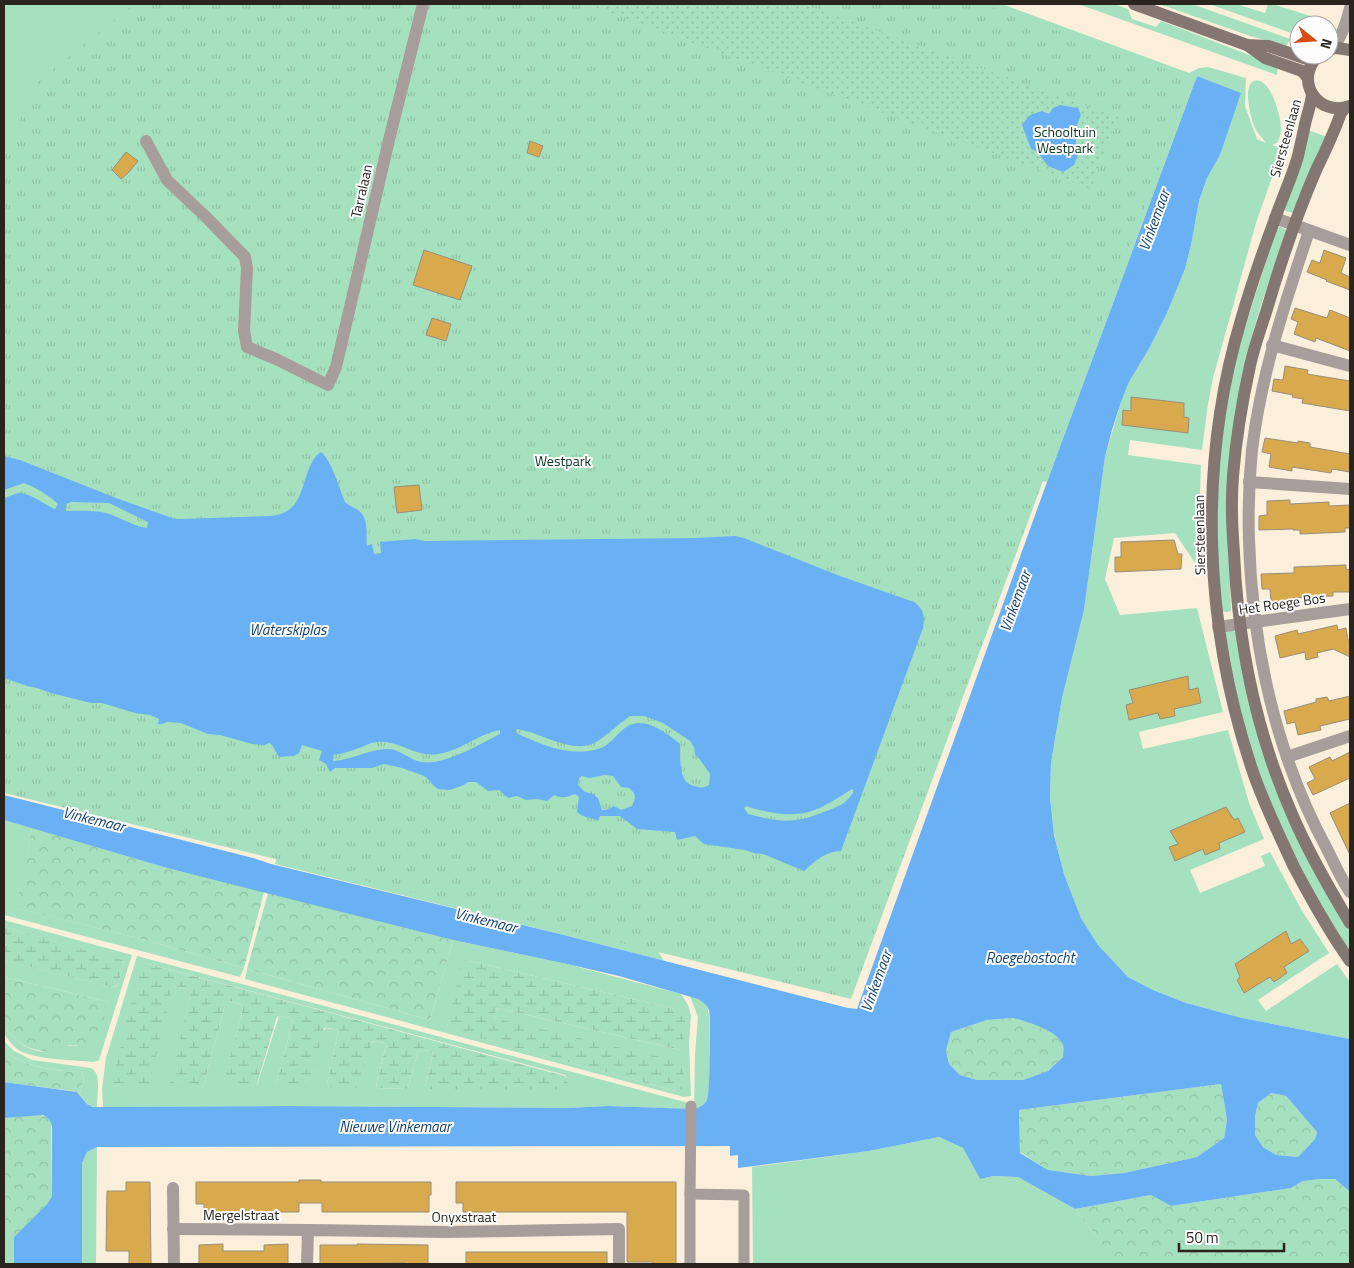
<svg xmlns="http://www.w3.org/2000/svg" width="1354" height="1268" font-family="'Titillium Web',sans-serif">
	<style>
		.grass { fill: #a6e1bf; fill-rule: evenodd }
		.forest { fill: url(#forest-crowns) }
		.wetland { fill: url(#wetland-marsh) }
		.park { fill: url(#park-tufts) }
		.garden { fill: url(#garden-dots) }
		.water { fill: #6ab0f5; fill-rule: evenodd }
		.building { fill: #d8aa4d; stroke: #978e7c }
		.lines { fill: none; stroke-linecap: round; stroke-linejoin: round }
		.pedestrian { stroke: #a79d9a; stroke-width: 11 }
		.minor { stroke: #a79d9a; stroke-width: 12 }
		.secondary { stroke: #847671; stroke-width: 12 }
		.labels { text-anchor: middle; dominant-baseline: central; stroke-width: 4; stroke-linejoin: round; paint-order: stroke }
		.park-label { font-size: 14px; fill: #063520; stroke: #fdfdfd }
		.street-label { font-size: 14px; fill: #29251e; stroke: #fdfdfd }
		.water-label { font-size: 15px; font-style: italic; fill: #124370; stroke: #fdfdfd }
	</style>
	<defs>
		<pattern id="forest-crowns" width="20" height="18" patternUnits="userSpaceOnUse" patternTransform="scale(1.25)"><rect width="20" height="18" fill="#a6e1bf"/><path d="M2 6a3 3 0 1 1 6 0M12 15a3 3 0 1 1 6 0" fill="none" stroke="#8fc1a4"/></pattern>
		<pattern id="wetland-marsh" width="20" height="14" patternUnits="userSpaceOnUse" patternTransform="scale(1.25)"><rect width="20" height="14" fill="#a6e1bf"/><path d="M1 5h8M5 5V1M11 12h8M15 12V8" fill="none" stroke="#8fc1a4"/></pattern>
		<pattern id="park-tufts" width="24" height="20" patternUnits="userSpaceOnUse" patternTransform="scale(1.25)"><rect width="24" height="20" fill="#a6e1bf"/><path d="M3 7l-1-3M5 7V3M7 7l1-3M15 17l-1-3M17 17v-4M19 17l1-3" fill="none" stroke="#8fc1a4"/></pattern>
		<pattern id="garden-dots" width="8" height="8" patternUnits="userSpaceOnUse" patternTransform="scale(1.25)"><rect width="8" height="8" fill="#a6e1bf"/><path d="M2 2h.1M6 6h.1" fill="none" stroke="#8fc1a4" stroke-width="1.8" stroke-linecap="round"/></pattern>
	</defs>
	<rect width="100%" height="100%" fill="#faefdb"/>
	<g class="grass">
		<path d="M4 4H141L4 158Z"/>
		<path d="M911 4H1002L1189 73 1199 68 1208 67 1246 78 1245 106 1257 139 1266 143C1263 138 1258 134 1255 128 1251 120 1242 85 1254 81 1271 76 1282 119 1281 131 1281 134 1279 138 1278 142L1272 145 1282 149 1256 223 1213 378 1208 404 1202 450 1130 440 1128 455 1201 465 1198 543 1195 563 1175 533 1114 538 1105 579 1120 615 1197 608 1223 712 1139 732 1143 749 1228 730 1249 803 1264 839 1190 870 1200 893 1265 866 1261 856 1270 852 1301 909 1329 953 1258 1000 1266 1011 1337 964 1350 982V1039L1242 1018 1186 1003 1153 990 1128 977 1098 945 1081 918 1064 874 1054 834 1050 797 1051 763 1062 698 1084 610 1105 457 1121 402 1129 382 1150 347 1167 313 1185 269 1191 245 1199 201 1207 178 1220 155 1240 93 1197 76 1047 482 1041 481Z"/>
		<path d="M1078 4H1114L1128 9 1132 19 1156 27 1161 21 1278 66 1277 75Z"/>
		<path d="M1159 4H1192L1290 39 1286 47 1266 40 1253 37Z"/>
		<path d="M1209 4H1236L1265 13 1268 4H1272L1327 21 1319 25H1299V33H1296L1294 34Z"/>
		<path d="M1308 130 1327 137 1293 213 1285 211 1284 206Z"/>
		<path d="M1279 227H1281L1287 230 1286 234 1260 308 1245 360 1228 541 1231 611 1227 612 1221 611 1216 544 1220 448 1235 359 1276 230Z"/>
		<path d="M1232 631 1236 632 1247 691 1326 891 1350 930V952L1337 933 1285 841 1253 760 1226 651V632Z"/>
		<path d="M4 820 32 828 17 908 138 938 244 968 240 977 4 915V856C6 844 4 833 4 820Z"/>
		<path d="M281 842 658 951 664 961 564 935 275 864Z"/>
		<path d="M4 920 132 955 99 1060 94 1062C75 1060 33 1060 17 1049 12 1045 8 1039 4 1034V1027C15 1039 29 1054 47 1051 59 1049 64 1044 77 1046L109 1002 4 977V961L114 987 118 985 124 963 123 961 4 927Z"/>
		<path d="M453 940 567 964 681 994 688 1005 691 1015 689 1043 691 1096 684 1097 245 979 247 969 430 1020ZM465 960 675 1009 681 1050 497 1008 494 1018 675 1091 449 1029 447 1027Z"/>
		<path d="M137 956 685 1102 688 1104V1109L608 1106 567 1108 284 1106 103 1107 102 1089 106 1058ZM145 963 565 1075 567 1078 425 1087 433 1053C430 1050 422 1049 418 1051L408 1088 406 1089 377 1088 376 1086 386 1045 385 1043 374 1041 327 1085 338 1032 336 1030 326 1028 276 1085 293 1020 290 1018 279 1016 257 1085H223L243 1007 241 1004 228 1001 226 1002 203 1086 202 1087 171 1085 191 992 189 990 175 986H173Z"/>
		<path d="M690 996C696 998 703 1000 707 1006 711 1013 711 1091 707 1100 704 1105 699 1107 694 1109L695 1054 698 1017Z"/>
		<path d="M4 1041 14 1051 32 1060 91 1068C102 1073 97 1095 97 1107 88 1107 85 1101 79 1094L84 1081 82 1072C59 1072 21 1066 4 1051Z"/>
		<path d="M939 1137 963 1148 980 1179 994 1176 1018 1177 1075 1209 1101 1242V1264H753L752 1167 869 1151Z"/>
		<path d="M97 1147 96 1264H82V1163L87 1152Z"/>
		<rect x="4" y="1237" width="10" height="27"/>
	</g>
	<g class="forest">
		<path d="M32 828 167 868 264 892 244 968 138 938 16 908Z"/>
		<path d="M268 893 453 940 430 1020 247 969Z"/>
		<path d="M4 977 109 1002 98 1039 88 1046 69 1045 59 1053C30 1050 24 1049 4 1027Z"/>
		<path d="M1013 1018C1027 1022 1057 1030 1063 1045 1064 1048 1063 1054 1063 1057L1048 1071 1023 1080H977L960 1075 949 1064 946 1051 951 1032 987 1020Z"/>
		<path d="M4 1051C21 1066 59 1072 82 1072L84 1081 79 1094 77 1092 72 1091 4 1082Z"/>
		<path d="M1221 1084 1227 1120 1224 1138 1197 1157 1124 1173 1091 1176 1048 1170 1020 1152 1019 1110Z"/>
		<path d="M1271 1093 1286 1096 1317 1132 1315 1139 1298 1157 1276 1155 1263 1147 1255 1135V1116L1258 1103Z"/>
		<path d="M38 1115C44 1115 47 1117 51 1122L52 1196 47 1204 14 1237H4V1118Z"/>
		<path d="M1320 1179H1335L1350 1192V1264H1101V1242L1075 1209 1151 1195 1171 1206 1291 1188 1303 1181Z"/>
	</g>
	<g class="wetland">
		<path d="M4 927 122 960 124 963 118 985 113 987 4 961Z"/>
		<path d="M465 960 675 1009 683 1012 685 1017 684 1048 681 1050 497 1008 494 1018 681 1062 684 1064V1085L682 1090 675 1091 448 1029 447 1027 462 962Z"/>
		<path d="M145 963 565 1076C569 1081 569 1087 562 1090L427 1089 425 1088 433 1053C430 1050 422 1049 418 1051L408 1088 406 1089 377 1088 376 1087 386 1045 385 1043 374 1041 372 1042 357 1087 354 1089 329 1087 327 1085 338 1032C336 1029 327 1027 324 1028L309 1085 306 1087 277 1086 276 1085 293 1020 290 1018 279 1016 277 1017 256 1087 224 1086 223 1084 243 1007 241 1004 228 1001 226 1002 203 1086 200 1088 172 1086 170 1084 191 992 189 990 175 986H173L149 1085 146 1087 113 1085 111 1084 141 966Z"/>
	</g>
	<path class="park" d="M134 4H983L1192 79 851 999 4 793V150L38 82Z"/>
	<path class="garden" d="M587 4H803L1118 117 1091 189Z"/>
	<g class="water">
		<path d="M1197 76 1241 93 1220 155 1207 178 1199 201 1191 245 1185 269 1167 313 1150 347 1129 382 1121 402 1112 430 1105 457 1084 610 1062 698 1051 763 1050 797 1054 835 1064 874 1081 918 1098 945 1128 977 1153 990 1186 1003 1242 1018 1350 1039V1192L1335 1179H1320L1303 1181 1291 1188 1171 1206 1151 1195 1075 1209 1018 1177 994 1176 980 1179 963 1148 939 1137 869 1151 738 1168V1155L730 1156V1146L97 1147 87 1152 82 1163V1264H14V1237L47 1204 52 1196V1127C51 1121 48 1118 43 1115L4 1118V1082L77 1092 87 1104 93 1107 284 1106 567 1108 608 1106 694 1109C700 1107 704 1105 707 1100 710 1094 711 1019 709 1010 707 1005 703 1002 698 999L619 976 567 964 453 940 167 868 4 820V795L253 858 271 864 564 935 848 1008 857 1009 1047 482ZM1013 1018C1027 1022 1057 1030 1063 1045 1064 1048 1063 1054 1063 1057L1048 1071 1023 1080H977L960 1075 949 1064 946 1051 951 1032 987 1020ZM1221 1084 1227 1120 1224 1138 1197 1157 1124 1173 1091 1176 1048 1170 1020 1153 1019 1110ZM1271 1093 1286 1096 1317 1132 1315 1139 1298 1157 1276 1155 1263 1147 1255 1135V1116L1258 1103Z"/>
		<path d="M1060 105 1078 108 1081 115 1075 130 1076 143 1079 152 1074 165 1063 172 1048 166 1037 152 1031 149 1022 125 1030 115 1042 111 1049 114 1053 108Z"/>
		<path d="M321 452C331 459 340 490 345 502 349 506 354 507 359 511 369 519 366 534 367 546L372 544 374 554 381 553 380 542 415 539 425 541 695 538 735 536 744 538 840 576 914 602C924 609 925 617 923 628L841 851C826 851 815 861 804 871L763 854 754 853 745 850 704 844 695 836 677 840 675 832 637 829 620 816H600L598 821C589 816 585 819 577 812L579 797 575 794C567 797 562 799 554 795L547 801 537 799 526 800 517 796 508 798 499 790 488 791 476 782H468L464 785 450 790 438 789 433 785 429 780 424 776 402 768 384 764 372 768H335L330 772 326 764 319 760 322 751 302 745 299 753 294 756 279 757 272 745 269 743 265 745 252 744 220 735 208 734 181 723 167 722 162 724H158L159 719 150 715 135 713 102 703H91L51 693 37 688 27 686 4 678V498C9 497 15 493 20 493 30 493 45 505 55 509L58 504C51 496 34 487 24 483L4 490V456L20 460 116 498 175 519H181L271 516C275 515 279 515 283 513 302 506 303 480 311 464 314 459 316 455 321 452ZM71 502 109 503 148 522 147 528C133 526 120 517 106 513 93 510 79 511 66 511V504ZM630 716H644L663 723 690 741 694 747 695 754C701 760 705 767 710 774L709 785C704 788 700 788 694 786 677 782 681 757 680 744 667 733 642 714 625 728 616 734 610 746 598 749 569 757 542 745 516 733V729C540 731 572 756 596 742 608 735 618 724 630 716ZM500 730V734C480 744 444 766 421 762 410 760 401 750 389 749 372 748 352 760 333 761V755C342 754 351 751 359 748 365 746 371 742 378 742 399 740 416 758 438 754 460 751 478 734 500 730ZM605 775 613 776 621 787 629 788 634 793 635 798 632 806 621 810 614 806 606 810H602L598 798 593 794 585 792 578 785 579 778 582 776 589 778ZM852 789 854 791C848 802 840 806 829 810 795 824 783 823 748 814L744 808 747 806C756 810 765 811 774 813 810 818 823 807 852 789Z"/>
	</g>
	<g class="building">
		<path d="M530 141 543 146 539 157 527 153Z"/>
		<path d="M126 152 138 161 128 173 121 179 112 170Z"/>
		<path d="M424 250 472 266 460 300 413 285Z"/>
		<path d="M1324 250 1346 258 1341 273 1350 277V290L1326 281 1327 280 1307 272 1312 260 1320 263Z"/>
		<path d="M1295 308 1327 318 1330 310 1350 318V351L1316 338 1315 342 1294 334 1298 322 1291 319Z"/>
		<path d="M432 318 451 324 446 341 426 335Z"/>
		<path d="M1285 366 1308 370 1307 374 1350 381V411L1302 403 1303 399 1292 397 1293 395 1272 391 1274 379 1283 380Z"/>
		<path d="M1131 397 1184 403V417L1189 418 1188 433 1122 425 1123 410 1131 411Z"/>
		<path d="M1265 438 1298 443V441L1310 443V447L1350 454V472L1332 469 1331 473 1292 467V471L1269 467 1271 454 1262 452Z"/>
		<path d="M419 485 422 510 397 513 394 487Z"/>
		<path d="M1290 500V504L1329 502V506L1350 505V528H1345V532L1300 534V530H1293V529L1259 530V516L1267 515V501Z"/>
		<path d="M1174 540 1178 554H1182L1181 569 1115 572V557H1121V542Z"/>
		<path d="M1346 565V570L1350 569V592H1333V596L1293 598V602H1271L1270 589H1262L1261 574 1294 573V567Z"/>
		<path d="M1337 625 1338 630 1346 628 1348 640H1350V657L1333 649 1317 653 1318 657 1306 660 1305 652 1280 658 1275 636 1297 630 1298 634Z"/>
		<path d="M1188 676 1189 690 1198 688 1201 703 1174 709 1175 716 1160 719 1158 713 1129 720 1126 705 1133 703 1129 690Z"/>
		<path d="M1350 696V719L1320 726 1321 730 1298 735 1295 722 1287 724 1284 711 1316 702V699L1327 697 1329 701Z"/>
		<path d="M1350 752V778L1313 795 1307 783 1315 779 1309 767 1330 757 1332 761Z"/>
		<path d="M1350 803V855L1330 813Z"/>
		<path d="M1226 807 1234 820 1238 818 1245 832 1219 843 1220 849 1205 855 1203 849 1175 861 1169 847 1178 844 1170 831Z"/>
		<path d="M1286 931 1291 944 1300 939 1309 951 1284 967 1287 973 1274 982 1270 977 1244 993 1237 980 1240 977 1235 964Z"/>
		<path d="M299 1180H321V1182H431V1195H429V1212H322V1203H299V1212H204V1204H196V1182H299Z"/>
		<path d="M126 1182H150L151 1264H129V1251H106L107 1191H126Z"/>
		<path d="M456 1182H676V1264H653V1262H627V1212H463V1203H456Z"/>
		<path d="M223 1244V1251H264V1245L288 1244V1264H199V1245Z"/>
		<path d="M357 1244 428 1245V1264H405V1263L320 1264V1245H357Z"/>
		<rect x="466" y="1252" width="141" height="12"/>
	</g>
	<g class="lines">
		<g class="pedestrian">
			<path d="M691 1106 690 1194 744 1195V1264"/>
			<path d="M690 1264V1194"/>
		</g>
		<g class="minor">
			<path d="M1332 48C1342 37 1346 23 1350 8"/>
			<path d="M146 141 167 180 206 217 245 257 247 268 244 331 247 347 276 359 328 385 336 367 389 140 423 4"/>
			<path d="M1275 218 1350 245"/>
			<path d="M1309 231C1285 303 1261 374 1252 450 1249 480 1248 510 1249 540 1252 647 1276 755 1327 849 1334 863 1341 879 1350 892"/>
			<path d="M1272 345 1350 366"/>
			<path d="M1249 482 1350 489"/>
			<path d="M1218 627 1350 609"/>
			<path d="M1287 757 1350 736"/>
			<path d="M173 1188 174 1264"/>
			<path d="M173 1229 308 1230"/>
			<path d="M307 1264 308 1230 446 1232 619 1229V1264"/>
		</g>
		<g class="secondary">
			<path d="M1134 4 1247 45 1268 46 1307 59 1315 58"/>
			<path d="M1247 45 1265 58 1302 71 1308 78"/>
			<path d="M1329 49 1337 48 1350 50"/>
			<path d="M1319 55C1293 79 1317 118 1350 106"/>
			<path d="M1312 94C1311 106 1306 117 1304 129 1302 138 1300 147 1298 156 1292 177 1283 196 1276 216 1263 251 1251 285 1241 320 1197 467 1204 630 1254 775 1265 806 1280 837 1294 867 1311 899 1329 932 1350 961"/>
			<path d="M1345 108 1341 113C1334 132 1326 150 1317 168 1297 214 1281 261 1267 309 1261 328 1254 347 1250 366 1242 402 1236 439 1233 476 1231 501 1232 528 1234 553 1238 643 1256 732 1292 814 1308 852 1329 888 1350 923"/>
		</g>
	</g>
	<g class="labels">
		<g class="park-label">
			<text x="1065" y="131">Schooltuin<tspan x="1065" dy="16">Westpark</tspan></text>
			<text x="563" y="460">Westpark</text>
		</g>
		<g class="street-label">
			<text transform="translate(1285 138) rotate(-74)">Siersteenlaan</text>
			<text transform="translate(361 191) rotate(-77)">Tarralaan</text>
			<text transform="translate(1199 535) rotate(-91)">Siersteenlaan</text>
			<text transform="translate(1282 603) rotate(-8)">Het Roege Bos</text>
			<text x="241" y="1214">Mergelstraat</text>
			<text x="464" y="1216">Onyxstraat</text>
		</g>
		<g class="water-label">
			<text transform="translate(1154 220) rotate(-70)">Vinkemaar</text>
			<text transform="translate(1015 601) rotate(-70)">Vinkemaar</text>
			<text x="288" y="629">Waterskiplas</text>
			<text transform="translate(94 819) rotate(14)">Vinkemaar</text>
			<text transform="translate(486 920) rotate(14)">Vinkemaar</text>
			<text x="1030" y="957">Roegebostocht</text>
			<text transform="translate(876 981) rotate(-70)">Vinkemaar</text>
			<text x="395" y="1126">Nieuwe Vinkemaar</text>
		</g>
	</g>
	<rect width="1354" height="1268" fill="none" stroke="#29251e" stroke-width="10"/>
	<g transform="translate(1314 40) rotate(107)"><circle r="24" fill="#fdfdfd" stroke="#a8a7a4"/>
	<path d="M0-4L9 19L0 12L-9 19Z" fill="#d44e13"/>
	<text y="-8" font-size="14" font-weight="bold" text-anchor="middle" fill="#29251e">N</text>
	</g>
	<path d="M1179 1243v8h105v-8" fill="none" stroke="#29251e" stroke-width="2.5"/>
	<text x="1186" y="1243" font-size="15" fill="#29251e" stroke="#fdfdfd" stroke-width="4" paint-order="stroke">50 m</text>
</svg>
